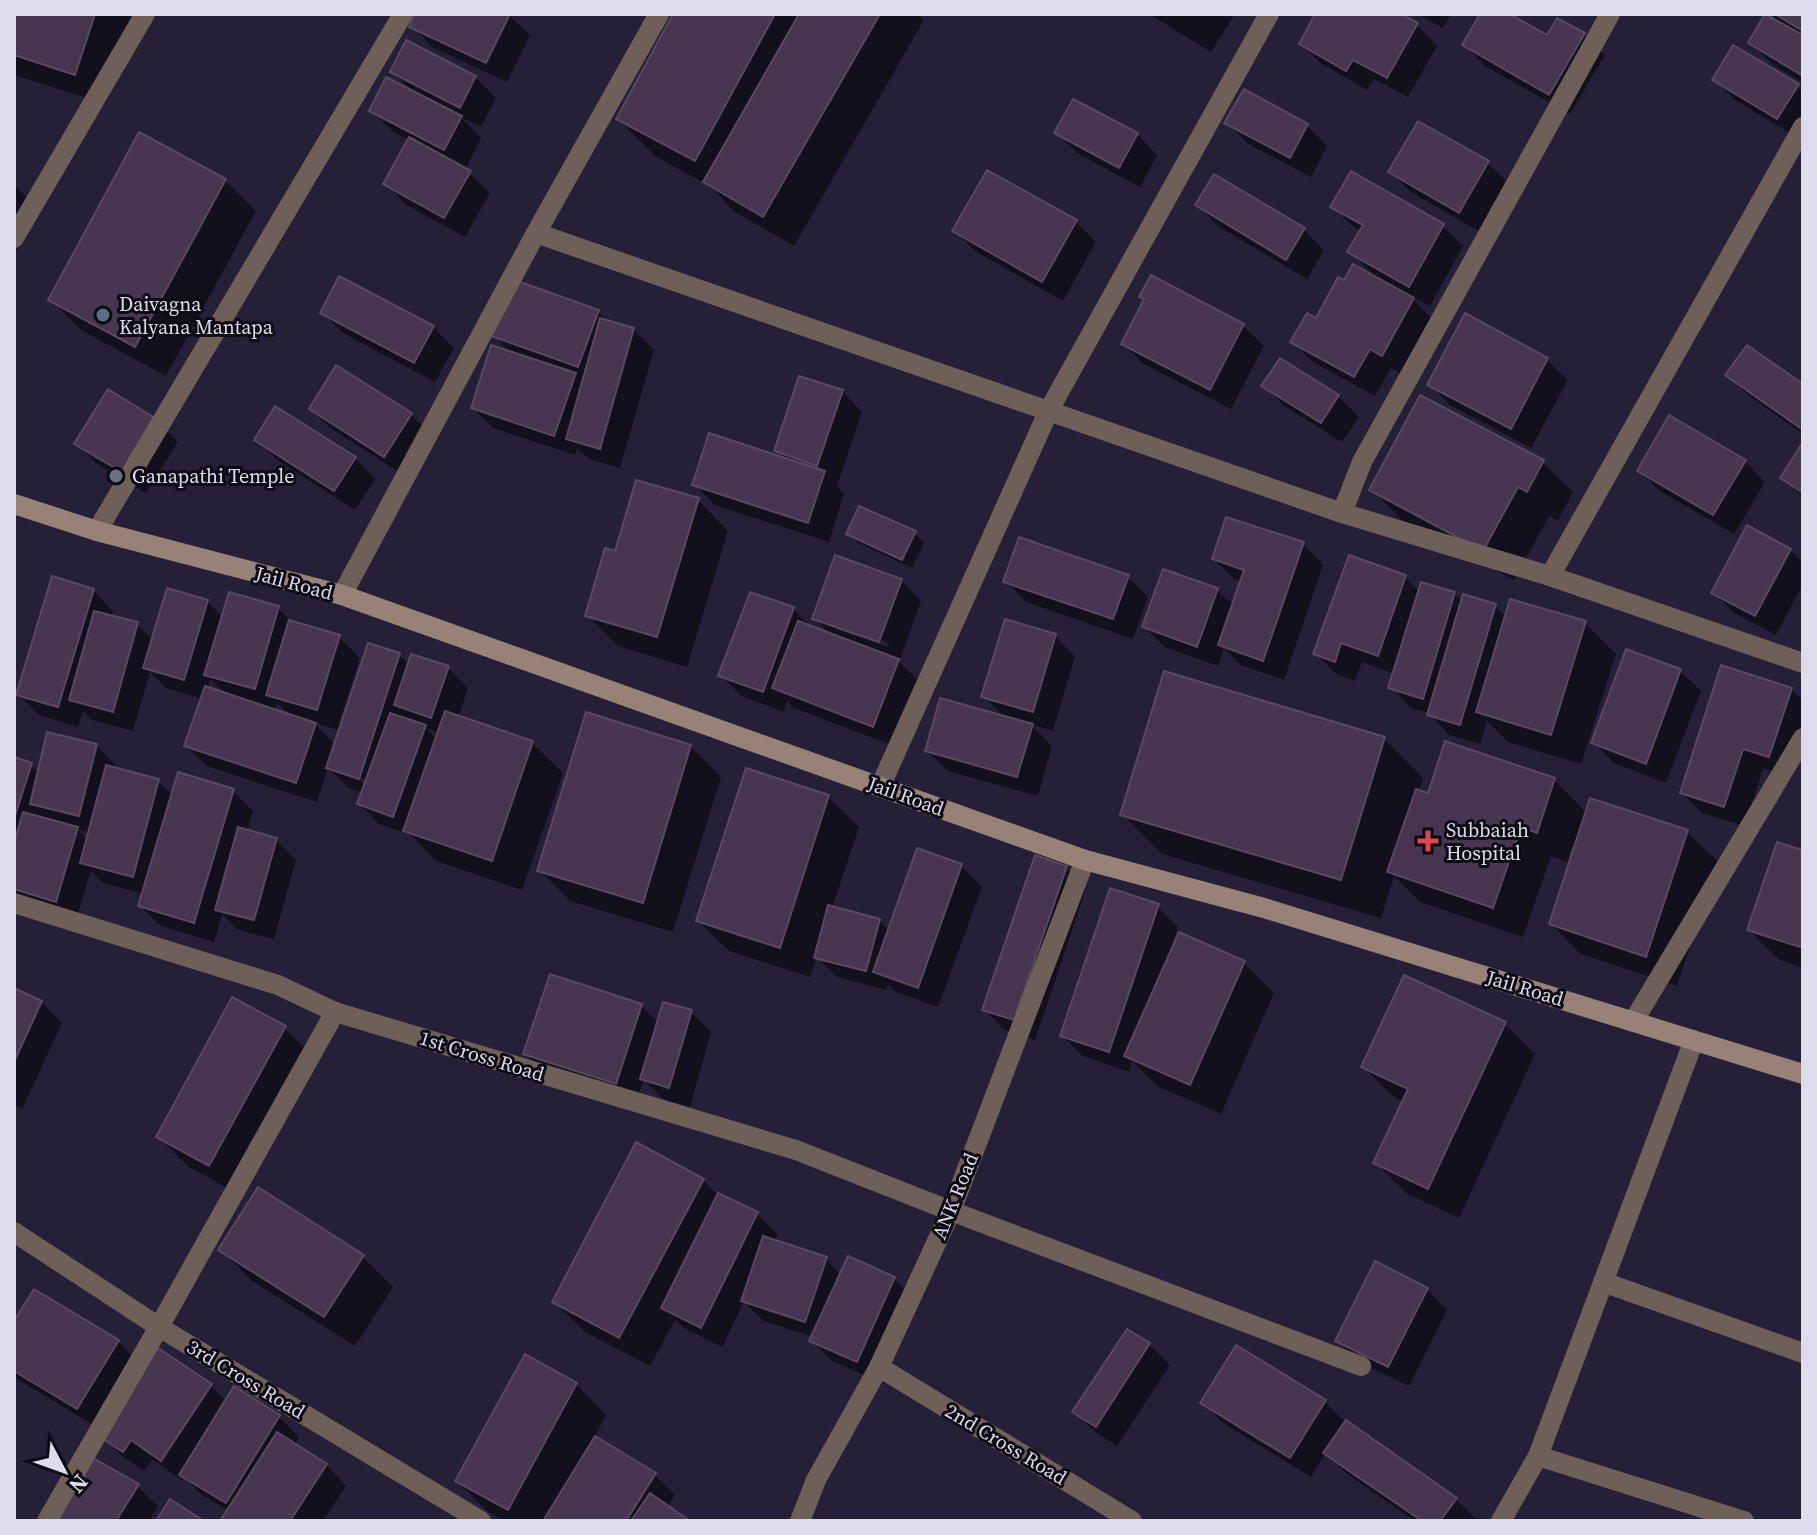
<svg xmlns="http://www.w3.org/2000/svg" width="1817" height="1535" font-family="'Source Serif 4',serif">
	<style>
		.shadow { fill: #0007; fill-rule: evenodd }
		.building { fill: #48354f; stroke: #5a4861; stroke-width: 2 }
		.lines { fill: none; stroke-linecap: round; stroke-linejoin: round }
		.minor { stroke: #6e6059; stroke-width: 20 }
		.secondary { stroke: #988278; stroke-width: 20 }
		.service-dot { fill: #5c6f8a; stroke: #0d0b15; stroke-width: 3 }
		.worship-dot { fill: #6b7280; stroke: #0d0b15; stroke-width: 3 }
		.health-dot { fill: #e0444e; stroke: #0d0b15; stroke-width: 3 }
		.labels { text-anchor: middle; dominant-baseline: central; stroke-width: 6; stroke-linejoin: round; paint-order: stroke }
		.poi-label { font-size: 20px; fill: #dedbeb; stroke: #0d0b15; text-anchor: start }
		.street-label { font-size: 20px; fill: #dedbeb; stroke: #0d0b15 }
	</style>
	<rect width="100%" height="100%" fill="#251f37"/>
	<g class="shadow">
		<path d="M14 14H128L133 19 106 104 14 75Z"/>
		<path d="M417 14H508L530 35 507 82 432 47 412 26Z"/>
		<path d="M675 14H918L924 20 794 246 735 212 710 186 658 158 618 119Z"/>
		<path d="M1149 14H1235L1211 52Z"/>
		<path d="M1318 14H1397L1417 25 1437 46 1408 97 1374 79 1367 90 1322 64 1301 44Z"/>
		<path d="M1418 14H1451L1443 28Z"/>
		<path d="M1482 14H1506L1548 38 1558 21 1584 35 1605 55 1570 114 1485 66 1465 45Z"/>
		<path d="M1771 14H1803V83L1771 63 1751 43 1776 19Z"/>
		<path d="M392 71 475 77 496 98 481 127 461 117 481 138 465 170 490 193 465 237 405 204 385 183 409 140 392 131 372 111 413 92Z"/>
		<path d="M1715 80 1797 86 1803 92V130L1798 138 1735 100Z"/>
		<path d="M1244 91 1307 126 1327 146 1311 177 1247 143 1227 122Z"/>
		<path d="M1057 133 1137 134 1157 155 1140 187 1077 153Z"/>
		<path d="M140 135 225 181 256 211 166 376 81 330 50 299Z"/>
		<path d="M1487 163 1508 183 1480 232 1411 192 1390 172Z"/>
		<path d="M14 185 32 203 14 258Z"/>
		<path d="M1198 205 1304 230 1324 250 1307 279 1218 226Z"/>
		<path d="M1333 206 1443 226 1463 246 1430 306 1409 295 1433 320 1403 375 1391 368 1375 396 1313 362 1293 342 1316 320 1345 282 1376 278 1350 251 1361 231 1353 227Z"/>
		<path d="M1076 222 1096 242 1063 301 975 251 955 231Z"/>
		<path d="M1152 278 1243 326 1264 346 1231 409 1144 364 1123 344 1146 300Z"/>
		<path d="M598 311 609 323 633 329 654 350 620 468 589 459 577 448 575 455 493 428 473 408 512 354 494 336Z"/>
		<path d="M322 313 433 327 454 348 435 382 343 333Z"/>
		<path d="M1547 360 1568 380 1531 448 1450 405 1429 384Z"/>
		<path d="M1728 375 1803 387V434L1748 395Z"/>
		<path d="M1264 386 1338 396 1359 417 1342 442 1284 406Z"/>
		<path d="M842 391 862 412 837 486 844 493 829 542 715 505 694 484 787 461 776 451Z"/>
		<path d="M311 409 411 414 431 435 405 476 332 429Z"/>
		<path d="M157 421 178 442 146 493 97 464 77 443Z"/>
		<path d="M257 440 355 458 375 479 355 510 277 460Z"/>
		<path d="M1803 445V498L1782 477Z"/>
		<path d="M1745 461 1765 482 1734 534 1660 491 1639 471Z"/>
		<path d="M1542 462 1573 492 1558 521 1549 516 1514 580 1402 520 1371 489Z"/>
		<path d="M698 500 728 531 687 667 618 646 588 616 616 554Z"/>
		<path d="M914 533 924 543 912 568 858 543 849 534Z"/>
		<path d="M1303 544 1323 565 1284 680 1241 665 1224 648 1218 666 1165 647 1144 627 1164 571 1217 590 1234 606 1242 582 1234 579 1214 559Z"/>
		<path d="M1790 550 1803 563V584L1776 635 1734 613 1714 593Z"/>
		<path d="M1128 577 1148 597 1133 639 1026 602 1006 581Z"/>
		<path d="M1405 577 1420 592 1454 593 1463 602 1495 606 1507 618 1512 601 1585 623 1616 654 1581 764 1508 742 1487 721 1480 744 1449 735 1429 713 1411 708 1391 687 1395 674 1362 662 1355 681 1336 674 1316 654Z"/>
		<path d="M901 580 921 601 899 662 919 681 894 746 794 708 787 701 784 712 741 696 721 676 793 609 812 628 831 635 814 618ZM836 625 889 643 888 647 836 629Z"/>
		<path d="M93 590 113 611 111 617 137 624 153 640 207 601 223 618 278 608 293 623 339 637 360 658 339 723 343 724 369 645 399 655 410 665 448 668 468 688 458 718 532 743 563 773 522 890 436 861 411 835 379 824 359 803 363 793 349 788 328 768 317 802 207 766 186 746 202 699 166 688 150 672 133 731 92 720 83 711 78 727 39 715 18 694ZM210 679 227 695 208 689ZM277 703 290 716 274 711ZM313 722 341 731 336 745ZM426 728 439 733 437 740ZM350 774 369 780 367 784 350 778Z"/>
		<path d="M1055 636 1075 656 1053 731 1030 724 1052 746 1038 796 948 771 927 751 1006 718 983 696Z"/>
		<path d="M1627 651 1680 671 1701 691 1666 783 1614 763 1594 743Z"/>
		<path d="M1791 689 1803 701V736L1790 777 1763 768 1745 826 1702 813 1682 793Z"/>
		<path d="M1384 739 1423 778 1419 793 1429 796 1554 780 1587 813 1687 832 1718 862 1677 986 1581 954 1551 924 1575 849 1572 847 1567 862 1551 856 1523 937 1420 902 1394 876 1381 918 1162 854 1122 814Z"/>
		<path d="M96 745 116 766 115 770 158 781 173 796 232 790 253 811 247 832 276 840 296 860 274 939 238 930 222 914 214 942 161 926 140 906 144 894 103 883 91 871 76 921 14 903V759L30 765 39 773ZM78 830 90 833 88 840Z"/>
		<path d="M690 746 721 777 673 932 570 901 539 870Z"/>
		<path d="M828 797 859 827 832 908 879 920 890 931 919 851 961 866 982 887 938 1007 896 992 888 984 886 990 837 977 817 957 810 977 729 951 698 921Z"/>
		<path d="M1803 852V968L1780 960 1749 930Z"/>
		<path d="M1066 868 1086 889 1035 1040 1005 1030 984 1009Z"/>
		<path d="M1157 906 1178 927 1171 948 1244 963 1274 993 1221 1114 1157 1086 1132 1061 1129 1072 1083 1056 1062 1036Z"/>
		<path d="M14 990 41 1002 62 1023 22 1109 14 1105Z"/>
		<path d="M641 1006 659 1023 691 1012 711 1032 690 1107 663 1099 644 1080 636 1103 546 1074 526 1054Z"/>
		<path d="M1505 1024 1535 1054 1459 1218 1406 1193 1376 1163 1404 1102 1394 1097 1363 1067Z"/>
		<path d="M284 1028 315 1058 240 1195 189 1167 158 1137Z"/>
		<path d="M703 1180 719 1196 757 1214 778 1235 774 1242 826 1259 841 1275 894 1279 915 1299 878 1381 832 1361 812 1341 813 1337 764 1321 744 1302 722 1347 684 1328 675 1320 650 1366 585 1332 554 1302Z"/>
		<path d="M221 1250 363 1257 393 1287 355 1346 251 1280Z"/>
		<path d="M1427 1289 1447 1310 1409 1386 1357 1361 1337 1340Z"/>
		<path d="M14 1325 118 1341 138 1362 98 1428 14 1377Z"/>
		<path d="M1128 1331 1149 1345 1170 1365 1117 1446 1095 1432 1075 1412Z"/>
		<path d="M1237 1347 1325 1402 1346 1422 1455 1499 1476 1519 1475 1521H1415L1346 1473 1326 1453 1311 1477 1223 1423 1203 1403Z"/>
		<path d="M159 1351 211 1386 227 1402 279 1417 299 1437 294 1445 326 1465 346 1486 323 1521H222L229 1511 202 1495 184 1477 182 1480 152 1459 145 1471 123 1457 102 1437Z"/>
		<path d="M576 1384 606 1415 594 1438 655 1475 675 1495 667 1508 687 1521H506L487 1511 457 1481Z"/>
		<path d="M137 1486 158 1506 149 1521H58Z"/>
	</g>
	<g class="building">
		<path d="M14 14H95L75 75 14 55Z"/>
		<path d="M415 14H510L486 63 409 27Z"/>
		<path d="M673 14H775L695 161 616 119Z"/>
		<path d="M799 14H880L763 217 703 182Z"/>
		<path d="M1315 14H1401L1418 23 1387 78 1353 60 1346 71 1299 44Z"/>
		<path d="M1480 14H1510L1547 35 1557 18 1585 33 1549 95 1462 45Z"/>
		<path d="M1765 14 1803 35V76L1748 43Z"/>
		<path d="M1775 14H1803V31Z"/>
		<path d="M406 40 476 76 460 108 390 72Z"/>
		<path d="M1733 45 1799 84 1777 119 1712 80Z"/>
		<path d="M386 77 462 116 444 150 369 111Z"/>
		<path d="M1244 89 1308 124 1290 158 1224 123Z"/>
		<path d="M1073 99 1138 133 1119 168 1054 133Z"/>
		<path d="M1418 121 1489 161 1459 213 1388 172Z"/>
		<path d="M139 132 226 179 135 347 48 300Z"/>
		<path d="M409 137 471 171 444 218 383 184Z"/>
		<path d="M987 170 1077 220 1042 282 952 231Z"/>
		<path d="M1351 171 1444 224 1409 287 1347 252 1363 225 1330 207Z"/>
		<path d="M1214 174 1305 228 1286 260 1195 205Z"/>
		<path d="M1353 264 1414 298 1382 356 1370 349 1354 377 1290 342 1307 313 1316 318 1338 277 1344 280Z"/>
		<path d="M1151 275 1244 324 1210 390 1121 344 1144 299 1139 297Z"/>
		<path d="M339 276 434 326 414 363 320 313Z"/>
		<path d="M512 279 599 310 578 367 491 336Z"/>
		<path d="M1465 313 1548 358 1511 429 1427 385Z"/>
		<path d="M600 318 634 328 600 449 566 439Z"/>
		<path d="M491 345 576 373 554 436 471 408Z"/>
		<path d="M1747 345 1803 384V430L1725 375Z"/>
		<path d="M1280 358 1339 395 1321 423 1261 386Z"/>
		<path d="M336 365 412 413 384 457 309 409Z"/>
		<path d="M799 376 843 390 817 466 774 451Z"/>
		<path d="M108 389 158 420 125 474 74 444Z"/>
		<path d="M1420 395 1544 460 1527 492 1518 487 1483 551 1369 490Z"/>
		<path d="M275 406 356 457 334 491 254 440Z"/>
		<path d="M1669 415 1746 460 1713 515 1637 471Z"/>
		<path d="M709 433 825 471 808 523 692 485Z"/>
		<path d="M1803 442V493L1780 478Z"/>
		<path d="M636 480 699 498 657 637 585 616 605 548 615 551Z"/>
		<path d="M859 506 916 531 902 560 846 534Z"/>
		<path d="M1226 517 1304 542 1263 661 1218 645 1244 570 1212 559Z"/>
		<path d="M1747 525 1791 549 1755 616 1711 593Z"/>
		<path d="M1019 537 1129 575 1113 619 1003 582Z"/>
		<path d="M835 555 902 579 879 642 812 619Z"/>
		<path d="M1349 555 1406 575 1378 656 1341 643 1335 662 1313 654Z"/>
		<path d="M1163 569 1218 588 1197 647 1142 627Z"/>
		<path d="M52 576 94 589 58 707 16 695Z"/>
		<path d="M1421 582 1455 592 1423 699 1388 688Z"/>
		<path d="M167 588 208 600 184 680 143 668Z"/>
		<path d="M229 592 279 606 255 689 204 675Z"/>
		<path d="M750 592 794 607 763 692 718 676Z"/>
		<path d="M1463 594 1496 604 1460 725 1427 715Z"/>
		<path d="M1510 599 1586 621 1551 735 1476 712Z"/>
		<path d="M94 611 138 622 113 712 69 700Z"/>
		<path d="M1005 619 1056 634 1033 712 981 697Z"/>
		<path d="M289 620 340 635 317 710 266 695Z"/>
		<path d="M798 621 899 659 873 727 772 688Z"/>
		<path d="M368 643 400 653 359 779 326 768Z"/>
		<path d="M1626 649 1681 669 1646 764 1591 743Z"/>
		<path d="M411 654 449 666 431 718 394 705Z"/>
		<path d="M1721 665 1792 688 1769 757 1743 749 1724 807 1680 793Z"/>
		<path d="M1164 671 1385 737 1341 880 1120 815Z"/>
		<path d="M205 686 316 723 296 783 184 746Z"/>
		<path d="M940 698 1033 724 1017 777 925 751Z"/>
		<path d="M445 711 533 741 492 861 403 831Z"/>
		<path d="M586 712 691 745 643 903 537 871Z"/>
		<path d="M390 713 426 725 393 817 357 804Z"/>
		<path d="M47 732 97 744 79 816 30 804Z"/>
		<path d="M1445 741 1555 778 1537 833 1521 827 1493 908 1387 872 1416 789 1428 793Z"/>
		<path d="M14 757 32 763 14 819Z"/>
		<path d="M106 765 159 779 133 877 80 863Z"/>
		<path d="M746 768 829 795 780 948 696 921Z"/>
		<path d="M178 772 234 789 194 923 138 906Z"/>
		<path d="M1590 798 1688 830 1646 957 1549 924Z"/>
		<path d="M23 812 78 827 56 902 14 889V843Z"/>
		<path d="M238 827 277 838 254 920 215 910Z"/>
		<path d="M1777 842 1803 850V948L1747 930Z"/>
		<path d="M917 848 962 864 918 988 873 972Z"/>
		<path d="M1035 855 1067 866 1014 1020 982 1010Z"/>
		<path d="M1110 888 1159 904 1109 1052 1060 1036Z"/>
		<path d="M828 905 880 919 866 971 814 958Z"/>
		<path d="M1179 932 1245 961 1190 1085 1124 1056Z"/>
		<path d="M550 974 642 1004 616 1084 523 1054Z"/>
		<path d="M1404 975 1506 1022 1428 1189 1373 1163 1408 1089 1361 1067Z"/>
		<path d="M14 988 42 1001 14 1062Z"/>
		<path d="M232 997 286 1026 209 1166 156 1137Z"/>
		<path d="M663 1002 692 1010 669 1088 640 1079Z"/>
		<path d="M636 1142 704 1179 619 1338 552 1302Z"/>
		<path d="M258 1187 364 1255 324 1317 218 1250Z"/>
		<path d="M718 1193 758 1212 701 1328 661 1308Z"/>
		<path d="M763 1236 827 1257 805 1322 741 1301Z"/>
		<path d="M848 1256 895 1277 857 1362 809 1341Z"/>
		<path d="M1375 1261 1428 1288 1388 1367 1335 1341Z"/>
		<path d="M34 1289 119 1340 77 1409 14 1371V1321Z"/>
		<path d="M1127 1329 1150 1343 1096 1427 1072 1412Z"/>
		<path d="M1236 1345 1326 1400 1290 1458 1200 1403Z"/>
		<path d="M158 1348 212 1384 161 1461 131 1440 123 1452 100 1437Z"/>
		<path d="M525 1354 577 1383 508 1510 455 1481Z"/>
		<path d="M234 1386 280 1415 226 1503 179 1475Z"/>
		<path d="M1346 1420 1457 1498 1440 1521H1422L1323 1453Z"/>
		<path d="M277 1432 327 1464 290 1521H220Z"/>
		<path d="M595 1436 656 1473 626 1521H543Z"/>
		<path d="M93 1458 139 1484 116 1521H55Z"/>
		<path d="M650 1493 690 1521H631Z"/>
		<path d="M170 1499 204 1521H156Z"/>
	</g>
	<g class="lines">
		<g class="minor">
			<path d="M536 233 1342 513 1550 576 1803 127"/>
			<path d="M14 238 145 14"/>
			<path d="M1342 513 1362 462 1610 14"/>
			<path d="M97 531 403 14"/>
			<path d="M1550 576 1803 663"/>
			<path d="M342 595 536 233 659 14"/>
			<path d="M880 787 1049 410 1269 14"/>
			<path d="M14 903 278 985 335 1012 796 1150 951 1211 1361 1366"/>
			<path d="M1633 1022 1803 738"/>
			<path d="M1694 1040 1538 1456 1744 1521"/>
			<path d="M14 1232 159 1327 481 1521"/>
			<path d="M1603 1282 1803 1353"/>
			<path d="M879 1367 1132 1521"/>
			<path d="M47 1521 159 1327 335 1012"/>
			<path d="M800 1521 816 1480 879 1367 951 1211 1085 860"/>
			<path d="M1501 1521 1538 1456"/>
		</g>
		<path class="secondary" d="M14 504 97 531 342 595 1085 860 1264 908 1803 1074"/>
	</g>
	<circle class="service-dot" cx="103" cy="315" r="8"/>
	<circle class="worship-dot" cx="116" cy="476" r="8"/>
	<path class="health-dot" d="M1424 829h8v8h8v8h-8v8h-8v-8h-8v-8h8z"/>
	<g class="labels">
		<g class="poi-label">
			<text x="119" y="304">Daivagna<tspan x="119" dy="23">Kalyana Mantapa</tspan></text>
			<text x="132" y="476">Ganapathi Temple</text>
			<text x="1446" y="830">Subbaiah<tspan x="1446" dy="23">Hospital</tspan></text>
		</g>
		<g class="street-label">
			<text transform="translate(294 583) rotate(15)">Jail Road</text>
			<text transform="translate(906 796) rotate(20)">Jail Road</text>
			<text transform="translate(1525 988) rotate(17)">Jail Road</text>
			<text transform="translate(482 1056) rotate(17)">1st Cross Road</text>
			<text transform="translate(955 1196) rotate(-68)">ANK Road</text>
			<text transform="translate(246 1379) rotate(31)">3rd Cross Road</text>
			<text transform="translate(1006 1444) rotate(31)">2nd Cross Road</text>
		</g>
	</g>
	<rect width="1817" height="1535" fill="none" stroke="#dedbeb" stroke-width="32"/>
	<g transform="translate(64 1471) rotate(131)" stroke="#0d0b15" stroke-width="6" paint-order="stroke">
	<path d="M0-6L14 30L0 20L-14 30Z" fill="#dedbeb"/>
	<text y="-12" font-size="22" font-weight="bold" text-anchor="middle" fill="#dedbeb">N</text>
	</g>
</svg>
